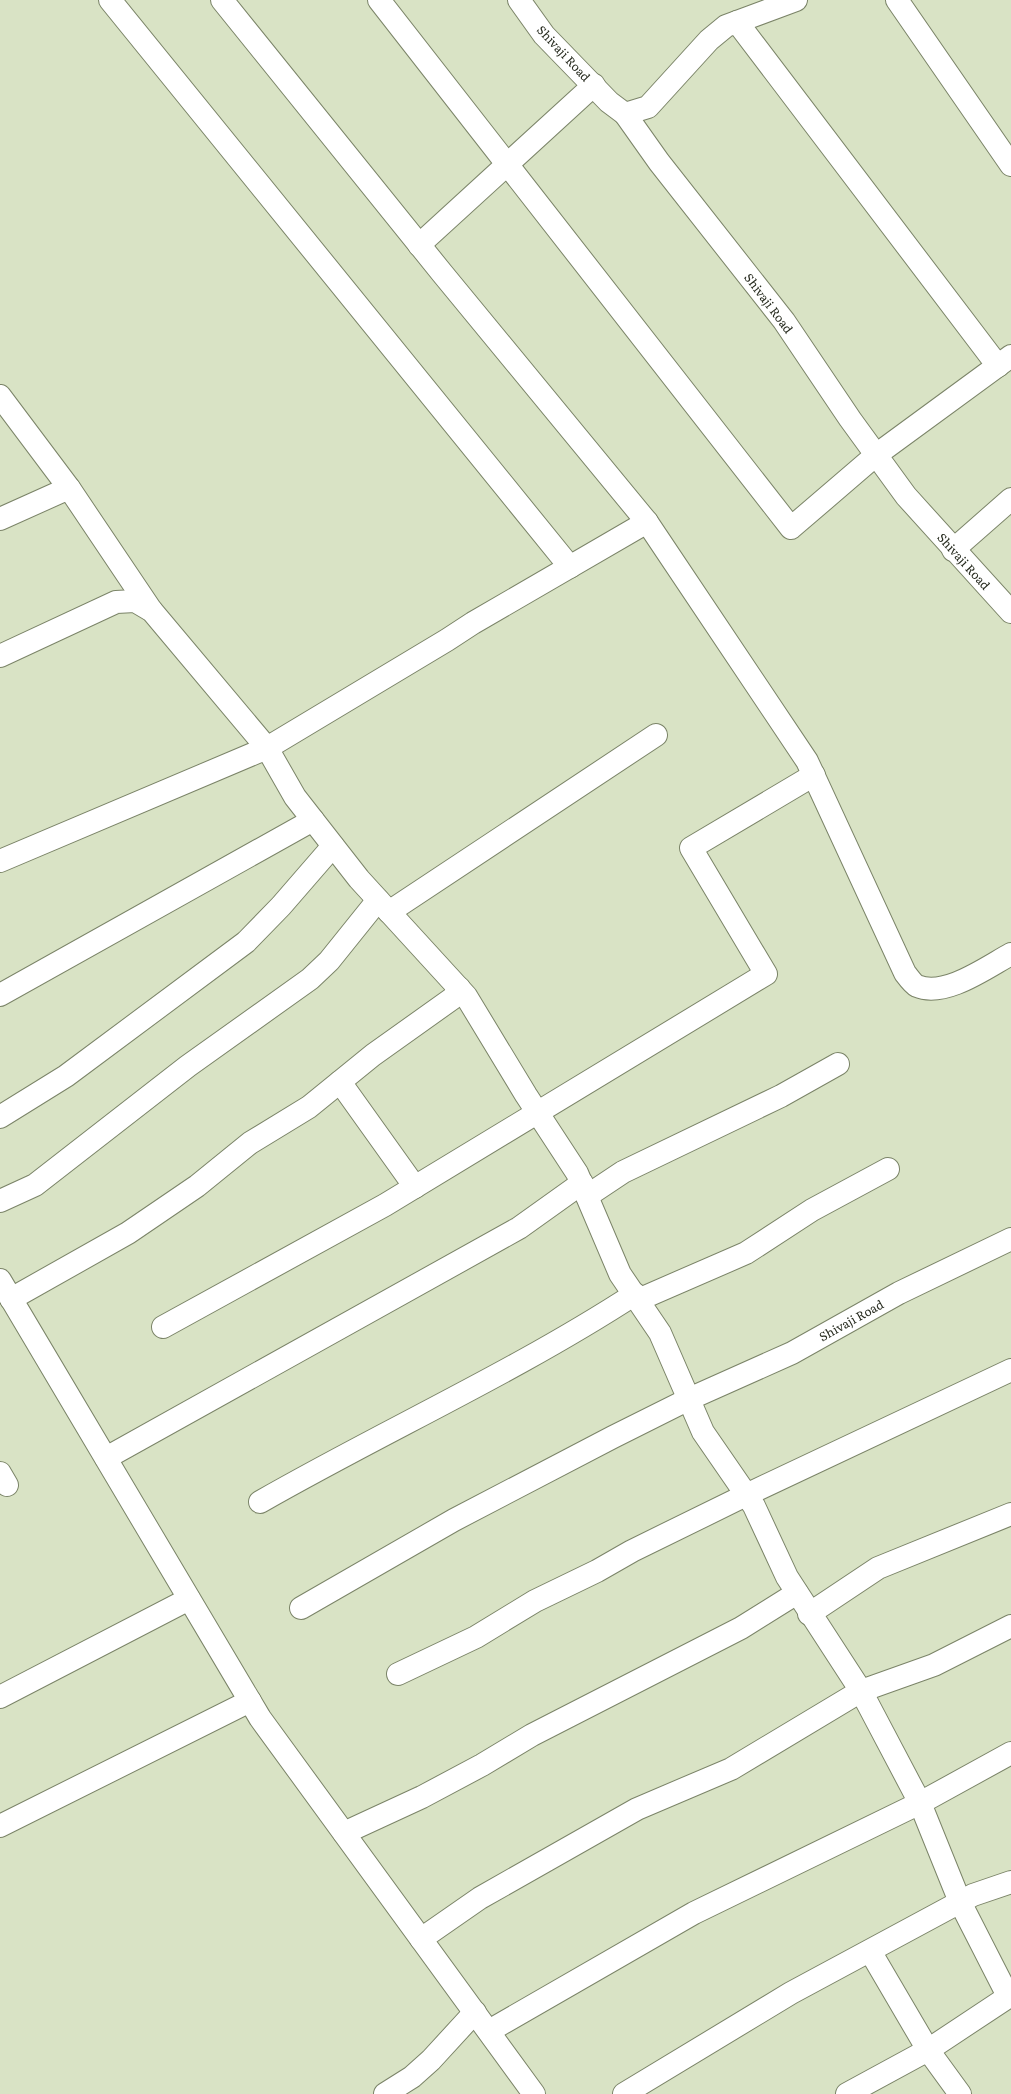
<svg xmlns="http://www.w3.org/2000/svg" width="1011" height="2094" font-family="Literata,serif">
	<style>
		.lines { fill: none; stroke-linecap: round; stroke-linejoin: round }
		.street-casing { stroke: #7b8468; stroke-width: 24 }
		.secondary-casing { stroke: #7b8468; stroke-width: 24 }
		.street { stroke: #fff; stroke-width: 22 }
		.secondary { stroke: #fff; stroke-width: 22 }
		.labels { text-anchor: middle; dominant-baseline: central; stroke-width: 4; stroke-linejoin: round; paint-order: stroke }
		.street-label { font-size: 12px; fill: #282c20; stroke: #fff }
	</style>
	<rect width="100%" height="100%" fill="#d9e3c5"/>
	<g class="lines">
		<g class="street-casing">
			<g id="street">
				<path d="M110 0 570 567"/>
				<path d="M222 0 442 273 647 522 807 761 905 973C908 977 913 984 917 986 945 998 987 967 1011 954"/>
				<path d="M379 0 791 528 876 455 1011 356"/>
				<path d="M897 0 1011 165"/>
				<path d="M737 22 998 366"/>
				<path d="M625 114 659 162 784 321 850 419 906 496 1011 612"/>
				<path d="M419 245 594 85"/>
				<path d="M0 396 69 488"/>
				<path d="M0 519 69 488 151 610"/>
				<path d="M953 550 1011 499"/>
				<path d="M0 656 116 602 135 601 152 611 267 748 295 797 359 879 466 996 526 1095 577 1173 620 1274 660 1333 703 1432 754 1506 787 1577 861 1691 731 1769 637 1809 480 1898 421 1939"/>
				<path d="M0 861 267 748 447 640 473 623 647 522"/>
				<path d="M389 912 656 735"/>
				<path d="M0 995 313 820"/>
				<path d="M340 1082 415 1187"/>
				<path d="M0 1117 66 1076 246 942 281 906 333 846"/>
				<path d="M587 1196 623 1172 781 1096 838 1064"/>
				<path d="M0 1201 35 1185 188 1066 310 979 329 961 378 900"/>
				<path d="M11 1299 128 1233 197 1186 250 1143 309 1107 373 1055 453 998 459 988"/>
				<path d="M638 1300 746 1253 812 1210 888 1169"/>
				<path d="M163 1327 385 1205 766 974 691 848 814 775"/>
				<path d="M106 1458 519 1228 582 1183"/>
				<path d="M0 1473 7 1485"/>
				<path d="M260 1502C384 1431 515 1372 635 1294"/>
				<path d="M301 1608 454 1520 613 1437 689 1399 792 1353 899 1293 1011 1239"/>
				<path d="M809 1614 878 1568 1011 1514"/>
				<path d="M398 1674 476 1637 535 1601 597 1571 632 1551 746 1495 1011 1370"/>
				<path d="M0 1697 189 1599"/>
				<path d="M0 1826 250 1701"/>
				<path d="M344 1833 422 1797 482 1765 532 1735 741 1628 797 1593"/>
				<path d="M870 1951 928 2050 960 2094"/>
				<path d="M1008 1996 960 1902 920 1803 861 1691 934 1665 1011 1626"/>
				<path d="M489 2031 694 1913 920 1803 1011 1753"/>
				<path d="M385 2094 412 2077 431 2060 475 2012"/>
				<path d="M624 2094 791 1993 973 1895 1011 1882"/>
				<path d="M847 2094 928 2050 1011 1995"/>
			</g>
		</g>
		<g class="secondary-casing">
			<g id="secondary">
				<path d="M519 0 544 35 609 102 625 114 648 107 709 40 726 26 796 0"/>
				<path d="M0 1280 260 1718 534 2094"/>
			</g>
		</g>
		<use href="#street" class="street"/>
		<use href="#secondary" class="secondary"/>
	</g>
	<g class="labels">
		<g class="street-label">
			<text transform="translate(564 53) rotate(47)">Shivaji Road</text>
			<text transform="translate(769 303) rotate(53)">Shivaji Road</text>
			<text transform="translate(964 561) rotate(48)">Shivaji Road</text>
			<text transform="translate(851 1320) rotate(-29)">Shivaji Road</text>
		</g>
	</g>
</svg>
